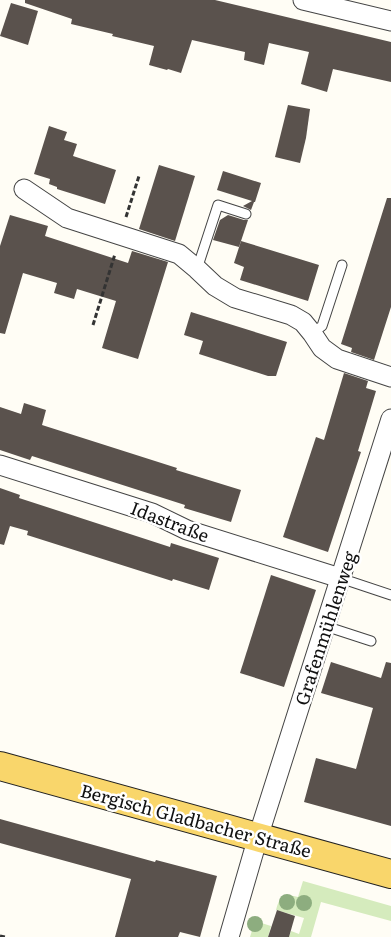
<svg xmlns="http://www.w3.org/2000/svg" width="391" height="937" font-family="Literata,serif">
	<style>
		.green { fill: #d5ebbd }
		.building { fill: #5a524d }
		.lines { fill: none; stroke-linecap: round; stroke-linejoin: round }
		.lane-casing { stroke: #444; stroke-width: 11 }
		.street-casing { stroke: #444; stroke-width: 21 }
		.primary-casing { stroke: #222; stroke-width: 30 }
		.path { stroke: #333; stroke-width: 3; stroke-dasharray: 5 2.5; stroke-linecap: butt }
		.lane { stroke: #fff; stroke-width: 9 }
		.street { stroke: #fff; stroke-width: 19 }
		.primary { stroke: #f9d66b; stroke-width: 28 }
		.tree { fill: #8dad7f }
		.labels { text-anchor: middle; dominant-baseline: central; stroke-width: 5; stroke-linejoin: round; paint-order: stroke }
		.street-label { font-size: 18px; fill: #111; stroke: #fff }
	</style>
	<rect width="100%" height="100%" fill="#fffdf5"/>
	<g class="green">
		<path d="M303 881 391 906V921L321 902 311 937H289L291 931 299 934 304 918 276 910C280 895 283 893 298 897Z"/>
		<path d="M255 921 271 926 268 937H250Z"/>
	</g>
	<g class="building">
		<path d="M25 0H215L391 42V82L333 69 327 92 301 84 309 52 269 43 264 65 244 60 245 52 192 40 181 73 168 69 167 70 149 65 154 46 112 36 113 34 71 24 72 19 25 3Z"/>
		<path d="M11 3 38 11 28 45 0 36Z"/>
		<path d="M288 105 310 109 306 138 300 163 275 157Z"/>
		<path d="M49 126 67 132 64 140 77 144 73 156 116 170 105 204 57 189V187L49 184 50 179 34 174Z"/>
		<path d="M159 165 195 176 175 241 139 229Z"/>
		<path d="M223 171 261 183 255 202H254L251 210 243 206 252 201 217 190Z"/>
		<path d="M387 198H391V307L374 360 351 352 352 348 341 344Z"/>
		<path d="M10 215 48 226 45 236 128 263 132 251 168 262 138 359 102 348 116 301 77 289 74 299 54 293 57 283 23 273 5 334 0 333V246Z"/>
		<path d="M228 215 244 220H248L239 247 213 240 220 220Z"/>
		<path d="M241 241 319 265 308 301 240 280 244 267 234 263Z"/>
		<path d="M191 312 287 342 276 376H268L199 354 203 341 184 335Z"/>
		<path d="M344 373 368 381 366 388 376 391 358 451 361 452 328 552 283 537 316 437 324 440Z"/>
		<path d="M24 403 46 410 42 425 177 468 176 470 241 490 231 522 184 508 185 505 32 456 30 460 0 450V407L21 414Z"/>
		<path d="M0 488 20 495 19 498 170 547 171 543 219 558 209 590 173 579 172 581 27 535 28 531 10 526 4 545 0 544Z"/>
		<path d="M271 575 316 590 284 687 240 673Z"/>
		<path d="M331 662 381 678 386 662 391 663V826L304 802 316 758 356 769 373 708 321 693Z"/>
		<path d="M0 819 155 862 156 860 217 876 200 937 180 932 178 937H115L131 879 0 843Z"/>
		<path d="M277 910 295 916 289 937H268Z"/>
	</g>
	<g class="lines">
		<g class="lane-casing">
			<g id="lane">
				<path d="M197 269 218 205 246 214"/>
				<path d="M312 333 322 326 342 265"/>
				<path d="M340 578 391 595"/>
				<path d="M325 626 371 641"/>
			</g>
		</g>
		<g class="street-casing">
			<g id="street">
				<path d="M303 0 391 21"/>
				<path d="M24 189 67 218 179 254 197 269 215 286 235 298 291 315 303 322 312 333 322 348 337 359 391 377"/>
				<path d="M0 465 152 513 187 530 340 578"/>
				<path d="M229 937 258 837 391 419"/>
			</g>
		</g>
		<g class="primary-casing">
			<path id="primary" d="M0 766 391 874"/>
		</g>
		<g class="path">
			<path d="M126 217 139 176"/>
			<path d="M93 325 115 254"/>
			<path d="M0 936 5 937"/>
		</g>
		<use href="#lane" class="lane"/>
		<use href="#street" class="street"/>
		<use href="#primary" class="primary"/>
	</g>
	<g class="tree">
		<circle cx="287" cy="902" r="8"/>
		<circle cx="304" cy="903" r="8"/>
		<circle cx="255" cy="924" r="8"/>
	</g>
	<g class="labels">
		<g class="street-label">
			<text transform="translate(170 521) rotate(21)">Idastraße</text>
			<text transform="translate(325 628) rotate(-72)">Grafenmühlenweg</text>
			<text transform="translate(196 820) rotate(15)">Bergisch Gladbacher Straße</text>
		</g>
	</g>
</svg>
